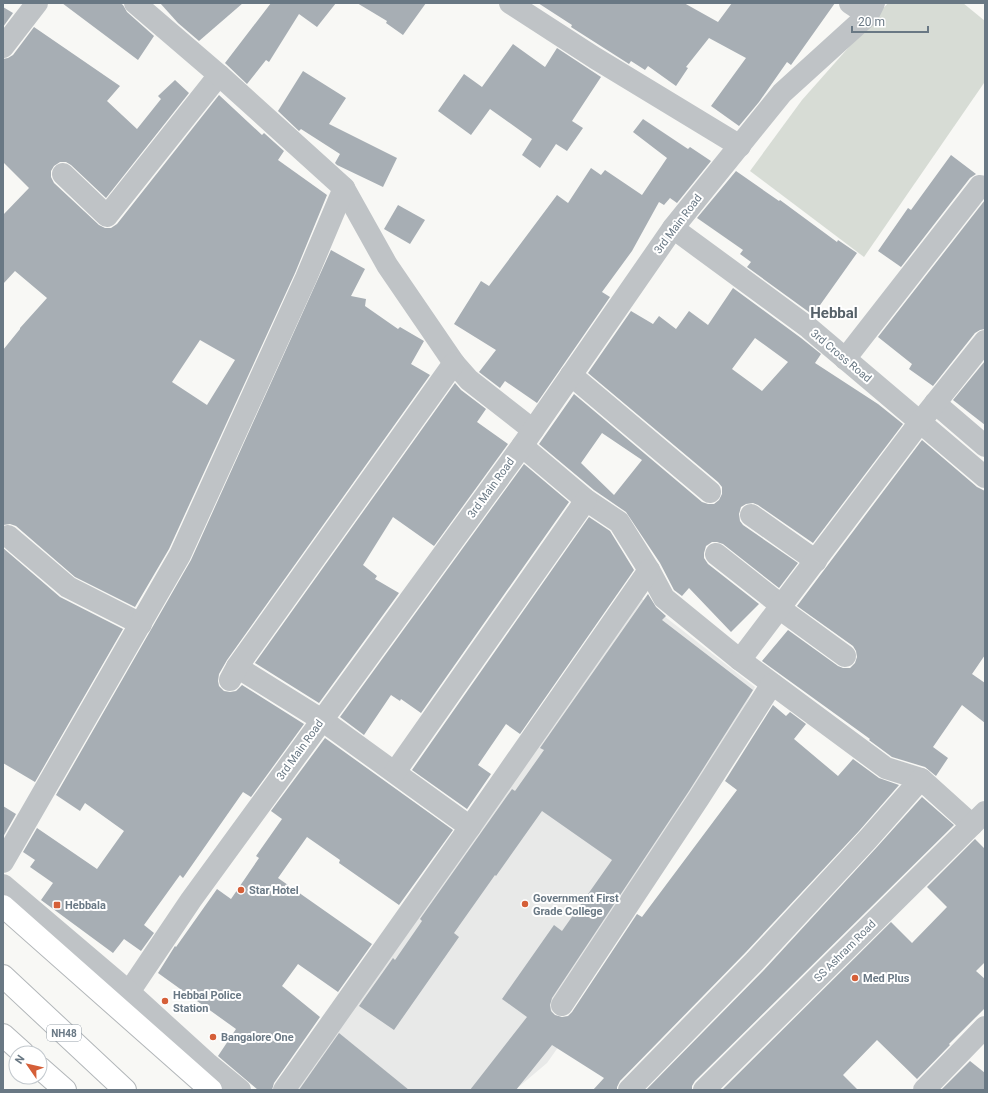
<svg xmlns="http://www.w3.org/2000/svg" width="988" height="1093" font-family="Roboto,sans-serif">
	<style>
		.built { fill: #e8e9e8 }
		.green { fill: #d7dcd5 }
		.building { fill: #a7aeb4; fill-rule: evenodd }
		.lines { fill: none; stroke-linecap: round; stroke-linejoin: round }
		.trunk-casing { stroke: #b2b6b9; stroke-width: 24 }
		.minor { stroke: #bfc3c6; stroke-width: 22 }
		.tertiary { stroke: #bfc3c6; stroke-width: 22 }
		.trunk { stroke: #fff; stroke-width: 22 }
		.poi-dot { fill: #d55f38; stroke: #fff; stroke-width: 1.5 }
		.labels { text-anchor: middle; dominant-baseline: central; stroke-width: 4; stroke-linejoin: round; paint-order: stroke }
		.shield { fill: #fff; stroke: #96a0a9; stroke-width: 1 }
		.shield-label { font-size: 10px; font-weight: bold; fill: #697884 }
		.street-label { font-size: 11px; fill: #697884; stroke: #fff }
		.poi-label { font-size: 11px; font-weight: bold; fill: #697884; stroke: #fff; text-anchor: start }
		.district-label { font-size: 15px; font-weight: bold; fill: #566169; stroke: #fff }
	</style>
	<rect width="100%" height="100%" fill="#f8f8f5"/>
	<path class="built" d="M641 598 755 687 699 795 551 1013 573 1026 547 1063 515 1090H295Z"/>
	<path class="green" d="M888 3H963L985 21V80L984 83 864 257 750 171 802 100Z"/>
	<g class="building">
		<path d="M62 3H120L123 5 127 12 154 36 138 60Z"/>
		<path d="M160 3H243L199 41 178 23Z"/>
		<path d="M271 3H336L317 27 299 14 269 62 266 60 247 84 225 63Z"/>
		<path d="M357 3H426L403 35 386 23 387 21Z"/>
		<path d="M538 3H684L718 22 732 3H835L791 65 787 62 759 102 739 126 711 106 746 58 709 38 686 67 688 68 676 86 648 66 645 70 631 61 629 64 571 27 572 25Z"/>
		<path d="M3 7 13 13 3 27Z"/>
		<path d="M34 27 120 86 107 101 137 129 161 99 158 96 175 80 189 93 106 198 71 165 66 162H60L54 166 51 171V177L54 183 99 225 105 228H111L117 224 219 95 262 135 264 133 284 151 278 160 327 195 295 273 169 549 135 607 75 577 16 526 10 524 3 525V350L20 329V328L47 298 15 271 3 284V215L29 188 3 162V59L8 58 13 55ZM200 340 235 360 207 405 172 382Z"/>
		<path d="M513 44 545 67 557 48 601 77 572 121 583 128 567 151 556 144 540 168 522 155 532 139 490 109 471 135 438 111 464 74 482 87Z"/>
		<path d="M303 71 346 98 329 124 397 158 383 187 337 165 335 163 340 154 301 129 299 131 278 111Z"/>
		<path d="M643 119 688 149 690 147 711 161 677 203 670 198 664 205 659 202 632 251 602 292 610 297 537 403 505 381 500 388 479 372 496 350 454 324 481 281 489 286 557 195 568 203 591 168 601 175 605 170 642 195 667 158 633 132Z"/>
		<path d="M951 155 976 174 970 178 901 267 878 251 908 208 911 210Z"/>
		<path d="M736 171 779 201 780 200 837 242 838 240 857 253 813 315 747 267 751 262 740 254 743 250 697 218Z"/>
		<path d="M985 200V329L980 330 975 333 933 386 909 369 912 364 878 337Z"/>
		<path d="M398 205 425 220 410 244 384 229Z"/>
		<path d="M331 250 365 269 351 296 366 299 365 306 398 329 400 327 424 341 411 364 430 375 227 660 219 674 218 681 219 686 224 691 230 692 236 691 242 685 304 724 251 797 243 792 183 878 180 875 144 925 154 933 141 951 124 939 113 953 41 900 53 883 30 867 35 860 23 852 37 828 97 869 124 831 85 803 80 811 56 795 191 560Z"/>
		<path d="M733 288 801 338 821 354 815 363 878 404 903 424 813 543 758 505 753 503 746 504 741 507 739 514 740 521 743 525 798 563 779 588 723 544 717 542H712L706 546 704 553V558L708 564 759 604 731 632 689 588 682 596 674 590 660 563 626 512 594 490 539 444 574 394 702 502 708 504H714L719 500 722 494V487L718 482 588 373 631 311 653 324 659 316 676 329 689 311 708 325ZM755 338 788 362 762 391 732 369ZM602 433 642 460 614 495 581 463Z"/>
		<path d="M985 361V425L953 400Z"/>
		<path d="M455 383 461 390 486 409 477 422 508 444 434 546 393 517 363 565 377 576 375 579 399 593 319 703 255 663Z"/>
		<path d="M922 440 977 487 985 491V655L972 674 985 683V723L962 705 933 747 948 758 936 776 925 767 892 757 869 740 870 739 762 661 788 630 838 666 843 668H850L855 663 857 657 856 651 853 646 797 606Z"/>
		<path d="M524 464 569 502 421 713 401 699 400 701 391 695 364 735 340 717Z"/>
		<path d="M589 517 610 531 634 570 520 734 506 724 478 765 491 774 467 809 412 770Z"/>
		<path d="M3 548 60 597 123 629 35 782 3 763Z"/>
		<path d="M648 594 656 607 666 616 662 620 753 690 689 791 552 998 550 1005 551 1011 555 1015 562 1017 568 1016 572 1012 637 914 642 917 737 790 725 781 773 705 786 716 790 712 806 724 794 739 838 776 853 759 879 778 899 785 859 831 746 952 620 1081 617 1087V1090H593L604 1078 552 1045 516 1090H470L527 1017 502 999 554 925 562 931 612 860 542 811 496 876 495 875 454 933 459 937 394 1030 359 1006 393 958 395 960 422 921 420 919 512 789 515 791 544 750 540 748Z"/>
		<path d="M325 738 453 830 399 905 339 863 340 860 307 837 278 878 372 944 338 992 298 964 282 986 320 1017 274 1083 272 1090H258L218 1056 236 1029 158 973 175 946 176 947 217 889 231 899 259 858 256 856 282 819 271 811Z"/>
		<path d="M922 797 954 825 695 1081 692 1086V1090H646L764 970 877 847Z"/>
		<path d="M3 806 16 814 3 837Z"/>
		<path d="M975 839 985 849V962L976 971 985 979V1008L949 1044 950 1045 917 1079 877 1040 843 1075 858 1090H722L891 922 912 943 947 907 927 887Z"/>
		<path d="M339 1033 409 1090H299Z"/>
		<path d="M970 1061 985 1073V1090H941Z"/>
	</g>
	<g class="lines">
		<g class="trunk-casing">
			<g id="trunk">
				<path d="M3 906 211 1090"/>
				<path d="M3 976 125 1090"/>
				<path d="M3 1035 23 1053"/>
				<path d="M40 1068 65 1090"/>
			</g>
		</g>
		<g class="minor">
			<path d="M510 3 595 58 740 146"/>
			<path d="M850 3 868 15"/>
			<path d="M3 47 37 3"/>
			<path d="M63 174 107 216 219 75"/>
			<path d="M344 188 387 265 454 363 469 380 533 430"/>
			<path d="M673 228 809 328 985 477"/>
			<path d="M845 359 980 186"/>
			<path d="M571 375 710 492"/>
			<path d="M935 403 985 446"/>
			<path d="M522 446 586 500 619 522 649 570 664 598 740 660 886 768 921 779 972 825"/>
			<path d="M751 515 816 561"/>
			<path d="M8 536 68 587 141 624"/>
			<path d="M716 554 782 606"/>
			<path d="M779 608 845 656"/>
			<path d="M740 660 920 422 985 341"/>
			<path d="M237 667 322 720 470 827"/>
			<path d="M230 680 237 667 454 363"/>
			<path d="M395 772 586 500"/>
			<path d="M3 862 180 555 306 278 344 188 219 75 135 3"/>
			<path d="M129 992 191 900 522 446 673 228 782 93 868 15 874 3"/>
			<path d="M562 1005 699 798 772 684"/>
			<path d="M284 1090 470 827 649 570"/>
			<path d="M629 1090 755 961 868 839 921 779"/>
			<path d="M924 1090 985 1027"/>
		</g>
		<g class="tertiary">
			<path d="M3 885 129 992 207 1063 240 1090"/>
			<path d="M704 1090 985 812"/>
		</g>
		<use href="#trunk" class="trunk"/>
	</g>
	<g class="poi-dot">
		<circle cx="241" cy="890" r="4"/>
		<circle cx="525" cy="904" r="4"/>
		<rect x="53" y="901" width="8" height="8" rx="2"/>
		<circle cx="855" cy="978" r="4"/>
		<circle cx="165" cy="1001" r="4"/>
		<circle cx="213" cy="1037" r="4"/>
	</g>
	<g class="labels">
		<rect class="shield" x="47" y="1025" width="34" height="16" rx="3"/>
		<g class="shield-label">
			<text x="64" y="1033">NH48</text>
		</g>
		<g class="street-label">
			<text transform="translate(678 224) rotate(-53)">3rd Main Road</text>
			<text transform="translate(841 356) rotate(40)">3rd Cross Road</text>
			<text transform="translate(491 488) rotate(-54)">3rd Main Road</text>
			<text transform="translate(300 750) rotate(-54)">3rd Main Road</text>
			<text transform="translate(845 951) rotate(-45)">SS Ashram Road</text>
		</g>
		<g class="poi-label">
			<text x="249" y="890">Star Hotel</text>
			<text x="533" y="898">Government First<tspan x="533" dy="13">Grade College</tspan></text>
			<text x="65" y="905">Hebbala</text>
			<text x="863" y="978">Med Plus</text>
			<text x="173" y="995">Hebbal Police<tspan x="173" dy="13">Station</tspan></text>
			<text x="221" y="1037">Bangalore One</text>
		</g>
		<g class="district-label">
			<text x="834" y="313">Hebbal</text>
		</g>
	</g>
	<rect width="988" height="1093" fill="none" stroke="#697884" stroke-width="8"/>
	<g transform="translate(28 1065) rotate(304)"><circle r="19" fill="#ffffff" stroke="#c3c9ce"/>
	<path d="M0-3L7 15L0 10L-7 15Z" fill="#d55f38"/>
	<text y="-6" font-size="11" font-weight="bold" text-anchor="middle" fill="#697884">N</text>
	</g>
	<path d="M852 26v6h76v-6" fill="none" stroke="#697884" stroke-width="2"/>
	<text x="858" y="26" font-size="12" fill="#697884" stroke="#ffffff" stroke-width="3" paint-order="stroke">20 m</text>
</svg>
